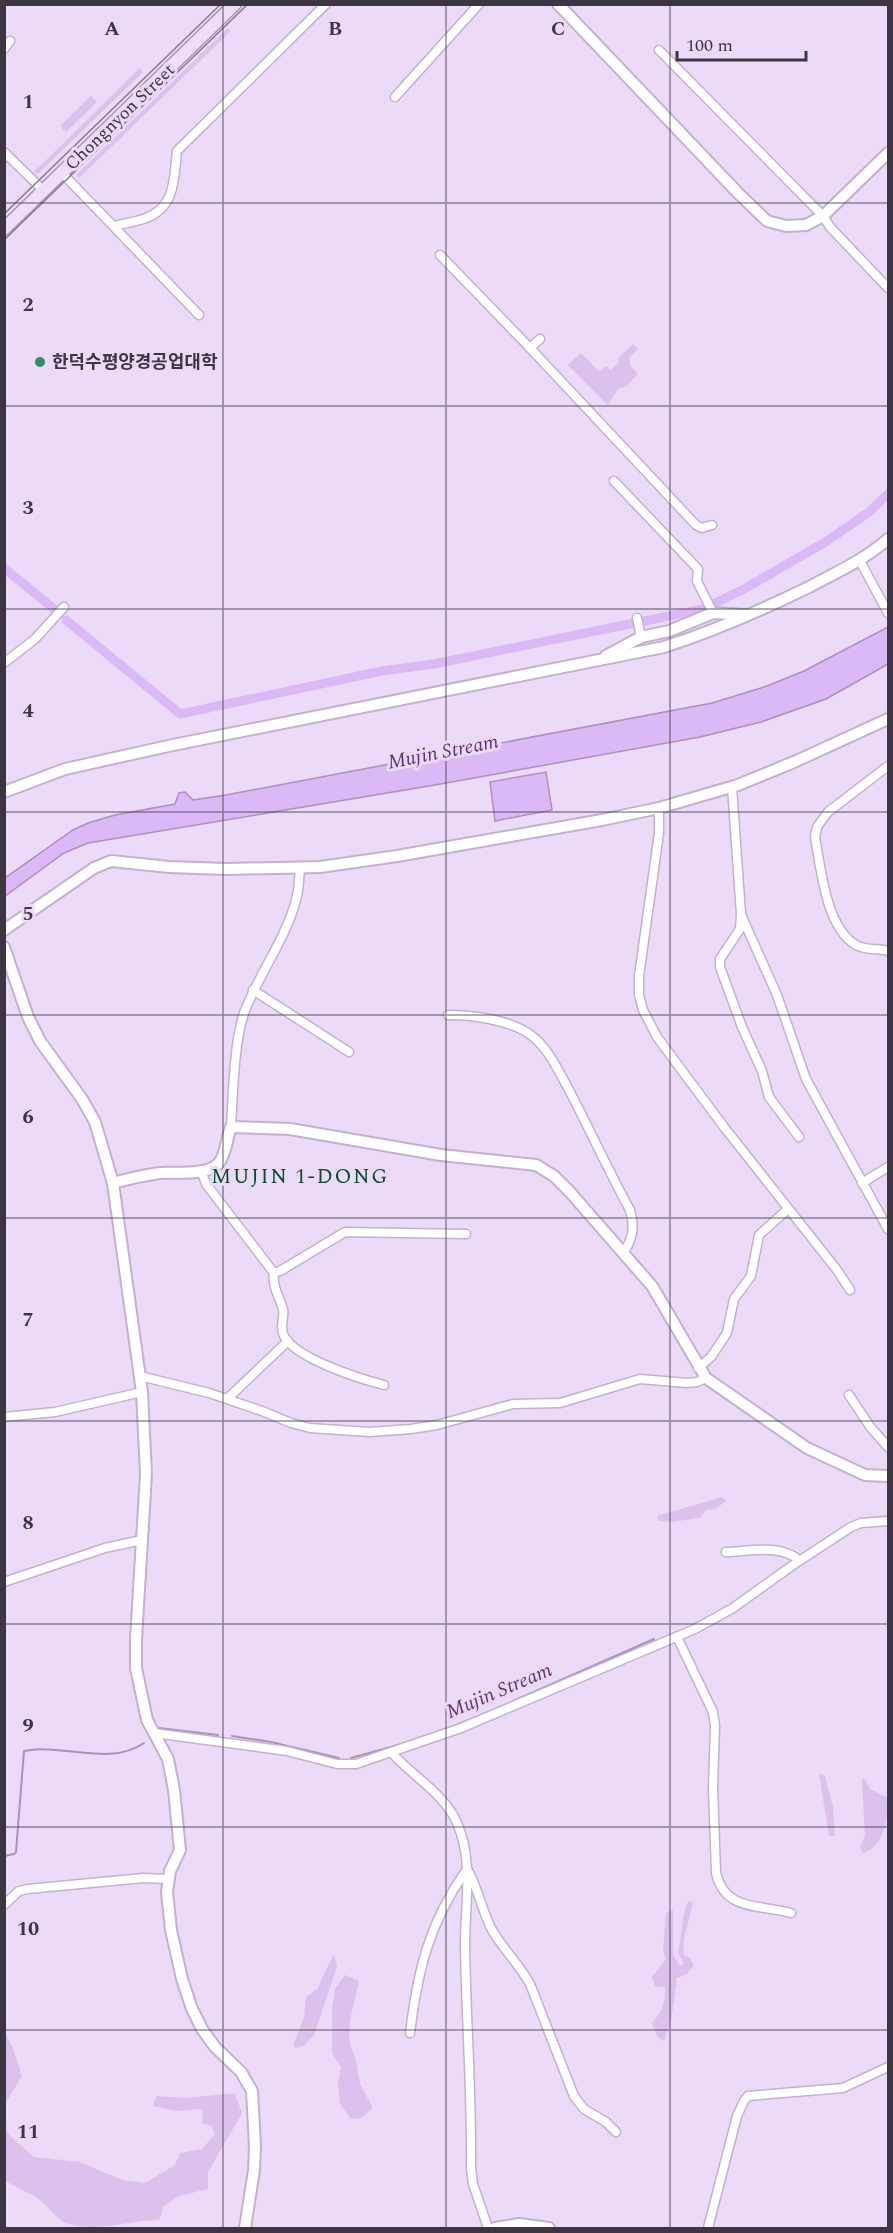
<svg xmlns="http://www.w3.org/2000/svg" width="893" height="2233" font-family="Spectral,'Noto Sans KR',serif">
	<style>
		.green { fill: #dac2ec }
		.water { fill: #dbb8f6; stroke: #ac91c0; stroke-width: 1.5 }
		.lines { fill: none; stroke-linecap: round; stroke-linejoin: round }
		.stream { stroke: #ac91c0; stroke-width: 2 }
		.canal { stroke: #dbb8f6; stroke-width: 9 }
		.minor-casing { stroke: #c2b2cf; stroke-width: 11 }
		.tertiary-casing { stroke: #c2b2cf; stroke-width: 14 }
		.primary-casing { stroke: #a895b7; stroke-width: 15 }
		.minor { stroke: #fff; stroke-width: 8 }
		.tertiary { stroke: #fff; stroke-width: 10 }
		.primary { stroke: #eedefa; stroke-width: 12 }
		.tram { stroke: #857a8d; stroke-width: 1.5 }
		.grid { fill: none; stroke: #3d3642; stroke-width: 1.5; stroke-opacity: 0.55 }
		.poi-dot { fill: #318d63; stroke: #ebdaf8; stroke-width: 2 }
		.labels { text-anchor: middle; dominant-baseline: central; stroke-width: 6; stroke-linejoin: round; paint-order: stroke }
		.street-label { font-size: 18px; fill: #3d3642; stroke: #ebdaf8 }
		.poi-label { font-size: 18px; font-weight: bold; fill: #3d3642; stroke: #ebdaf8; text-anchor: start }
		.water-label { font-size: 20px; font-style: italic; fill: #5e327a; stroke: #ebdaf8 }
		.quarter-label { font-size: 21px; letter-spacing: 1.5px; fill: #084d32; stroke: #ebdaf8 }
		.grid-label { font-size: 20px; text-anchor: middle; font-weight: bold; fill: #3d3642; stroke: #ebdaf8; stroke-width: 6; stroke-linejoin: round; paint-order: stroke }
	</style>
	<rect width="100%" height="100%" fill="#ebdaf8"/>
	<g class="green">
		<path d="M228 28 231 31 79 178 76 175Z"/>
		<path d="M140 68 143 72 38 174 34 172Z"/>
		<path d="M91 96 97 102 66 132 60 126Z"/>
		<path d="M633 344 638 349 629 358 630 365 638 374 627 386 618 389 608 405 568 365 581 353 599 372 606 366 611 370 619 362 618 358Z"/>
		<path d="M722 1497 726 1501 715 1509 706 1510 700 1518 670 1522 659 1521 657 1516Z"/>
		<path d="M819 1774 825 1776 833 1807 835 1836H829Z"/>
		<path d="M862 1779 866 1780 870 1789 888 1798C888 1818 885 1846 863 1853L860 1848 865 1835Z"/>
		<path d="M689 1901 693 1903 684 1939 683 1954 690 1958 694 1965 687 1974 677 1978 671 2021 664 2041 657 2036 652 2023C662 2012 666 2002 665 1987L655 1986 652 1977 666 1959 663 1951 666 1913 673 1910V1955L680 1966 684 1963 678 1953C682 1937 681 1912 689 1901Z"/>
		<path d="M334 1954 337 1966 314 2035 305 2045 296 2048 293 2046 304 2017 306 1997 317 1989Z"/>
		<path d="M345 1975 359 1981 350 2020 349 2041 356 2061 360 2084 373 2108 361 2118 351 2119 340 2104 338 2083 341 2067 332 2053V2009L335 1989Z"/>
		<path d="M5 2033 13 2049 22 2076 5 2104Z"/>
		<path d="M235 2093 242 2113 208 2172V2189L179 2196 164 2206 159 2220C129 2220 95 2233 66 2223 57 2219 49 2208 41 2201 30 2193 16 2187 5 2181V2123L9 2135 34 2157 80 2162 122 2180 145 2183 175 2165 180 2153 202 2149 215 2134 211 2125 203 2124 202 2109 177 2111 153 2106 156 2096 186 2098Z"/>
	</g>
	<g class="water">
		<path d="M888 627V664L826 699 761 722 700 737 435 785 88 843 64 853 5 896V878L73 830 88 823 115 815 175 804 179 793 185 792 193 800 226 795 712 703 767 686 804 671Z"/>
		<path d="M546 772 552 810 495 821 490 782Z"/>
	</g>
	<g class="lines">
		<g class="stream">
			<path d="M511 1702 654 1639"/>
			<path d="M451 1727 487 1713"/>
			<path d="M159 1728 218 1735"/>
			<path d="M232 1736 271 1742 339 1758"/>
			<path d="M351 1758 405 1743"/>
			<path d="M4 1856 14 1854 16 1852 24 1751C61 1743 110 1767 144 1743"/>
		</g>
		<g class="canal">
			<path d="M4 568 54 609"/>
			<path d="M66 620 180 714 382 671 434 664 703 609 746 588 827 541 869 512 888 494"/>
		</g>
		<g class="minor-casing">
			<g id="minor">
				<path d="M4 49 10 41"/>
				<path d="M659 50 823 216 830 227 888 288"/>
				<path d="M395 97 479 4"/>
				<path d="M4 152 44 191"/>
				<path d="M62 173 199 315"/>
				<path d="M115 226C125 223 136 222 146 218 176 207 174 177 177 151L326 4"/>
				<path d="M440 255 530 348 696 525 702 528 712 525"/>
				<path d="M530 348 540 339"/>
				<path d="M614 481 698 569 697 581 713 613"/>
				<path d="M860 561 888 613"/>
				<path d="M637 618 641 637"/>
				<path d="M4 663 35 639 64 607"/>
				<path d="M888 766 828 812 817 827 815 837C821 869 826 928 856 945 867 951 878 948 888 951"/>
				<path d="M732 787 741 914 740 929 720 959V967L742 1027 762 1071 769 1097 799 1137"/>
				<path d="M659 808V833L639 976V995L643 1010 657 1037 724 1127 837 1270 850 1290"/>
				<path d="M742 917 777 995 806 1079 888 1229"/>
				<path d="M253 990 349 1052"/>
				<path d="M448 1015C473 1015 512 1020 532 1036 548 1048 558 1070 568 1088 589 1128 608 1170 630 1210 635 1227 633 1239 623 1253"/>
				<path d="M231 1127C233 1094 234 1043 244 1013 259 973 287 938 297 896 299 888 299 878 300 869"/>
				<path d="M201 1170 206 1184 274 1273 280 1271 345 1232 466 1234"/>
				<path d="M862 1183 888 1167"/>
				<path d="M274 1273C272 1286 279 1296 283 1309 285 1317 279 1327 284 1336 296 1359 361 1379 384 1385"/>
				<path d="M698 1368 711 1357 727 1333 734 1299 751 1276 759 1235 788 1209"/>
				<path d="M140 1376 209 1393 262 1411 291 1423 310 1428 370 1432 411 1429 437 1425 513 1404 560 1403 640 1379 687 1383 697 1382 706 1378"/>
				<path d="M849 1395 871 1428 888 1447"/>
				<path d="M227 1399 288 1341"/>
				<path d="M4 1417 55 1412 142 1392"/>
				<path d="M726 1552C750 1551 780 1544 799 1560"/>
				<path d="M4 1582 105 1548 142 1540"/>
				<path d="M677 1637 713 1712 715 1726 713 1787 716 1873C725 1912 760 1904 791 1913"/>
				<path d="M154 1733 287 1751 337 1764H356L461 1728 695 1629 733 1608 793 1565 851 1527 861 1523 888 1521"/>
				<path d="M392 1753C412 1776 445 1794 457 1823 474 1862 465 1904 465 1945 466 2019 472 2094 471 2168L473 2184 488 2228"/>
				<path d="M4 1905 19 1891 28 1889 143 1878 168 1879"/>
				<path d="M410 2033C418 1969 429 1923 467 1869 479 1889 482 1912 492 1930 503 1949 519 1964 530 1984L574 2096 584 2109 606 2122 616 2132"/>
				<path d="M708 2228 737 2116 744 2101 748 2096 843 2088 888 2067"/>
			</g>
		</g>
		<g class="tertiary-casing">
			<g id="tertiary">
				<path d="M558 4 739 194 767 221 786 226 806 225 823 216 888 153"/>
				<path d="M606 656 641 637 669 631 713 613 746 615"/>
				<path d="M4 792 65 769 173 745 664 647C714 631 762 610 809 587 837 572 864 560 888 539"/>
				<path d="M4 930 94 868 111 861 169 867 226 869 320 867 397 856 602 820 659 808 738 785 794 762 888 719"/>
				<path d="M4 947 28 1017 40 1041 82 1099 95 1122 113 1183 142 1392 146 1474 136 1639V1668L147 1720 168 1759 174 1790 180 1850 170 1871 167 1892 171 1930 182 1979 192 2009 202 2029 215 2047 241 2072 252 2091 255 2146 254 2170 245 2228"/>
				<path d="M113 1183C128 1179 144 1175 160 1173 175 1172 208 1176 219 1163 226 1154 227 1137 231 1127L290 1129 441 1155 536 1165 554 1176 570 1192 652 1286 706 1378 807 1448 865 1475 888 1476"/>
				<path d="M495 2228 519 2224 549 2228"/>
			</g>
		</g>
		<g class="primary-casing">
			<path id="primary" d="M4 229 235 4"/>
		</g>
		<use href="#minor" class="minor"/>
		<use href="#tertiary" class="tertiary"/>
		<use href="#primary" class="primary"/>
		<g class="tram">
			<path d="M4 214 221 4"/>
			<path d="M4 240 248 4"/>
		</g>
	</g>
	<path class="grid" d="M223 4V2228M446 4V2228M670 4V2228M4 203H888M4 406H888M4 609H888M4 812H888M4 1015H888M4 1218H888M4 1421H888M4 1624H888M4 1827H888M4 2030H888"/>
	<circle class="poi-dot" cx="40" cy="362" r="6"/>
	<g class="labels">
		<g class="street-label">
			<text transform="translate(120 117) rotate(-44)">Chongnyon Street</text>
		</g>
		<g class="poi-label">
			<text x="52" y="362">한덕수평양경공업대학</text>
		</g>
		<g class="water-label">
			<text transform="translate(443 752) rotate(-11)">Mujin Stream</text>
			<text transform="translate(499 1691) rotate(-23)">Mujin Stream</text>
		</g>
		<g class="quarter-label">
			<text x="300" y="1177">MUJIN 1-DONG</text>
		</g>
	</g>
	<g class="grid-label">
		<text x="112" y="35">A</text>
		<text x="335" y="35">B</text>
		<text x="558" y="35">C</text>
		<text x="28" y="108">1</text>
		<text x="28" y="311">2</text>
		<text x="28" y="514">3</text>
		<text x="28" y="717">4</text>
		<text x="28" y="920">5</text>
		<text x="28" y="1123">6</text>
		<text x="28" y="1326">7</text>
		<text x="28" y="1529">8</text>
		<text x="28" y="1732">9</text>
		<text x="28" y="1935">10</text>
		<text x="28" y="2138">11</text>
	</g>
	<rect width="893" height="2233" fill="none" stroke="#3d3642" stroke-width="12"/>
	<path d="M677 51v9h129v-9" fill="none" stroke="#3d3642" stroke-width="3"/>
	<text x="686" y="51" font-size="18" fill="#3d3642" stroke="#ebdaf8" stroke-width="4.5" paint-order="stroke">100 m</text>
</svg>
